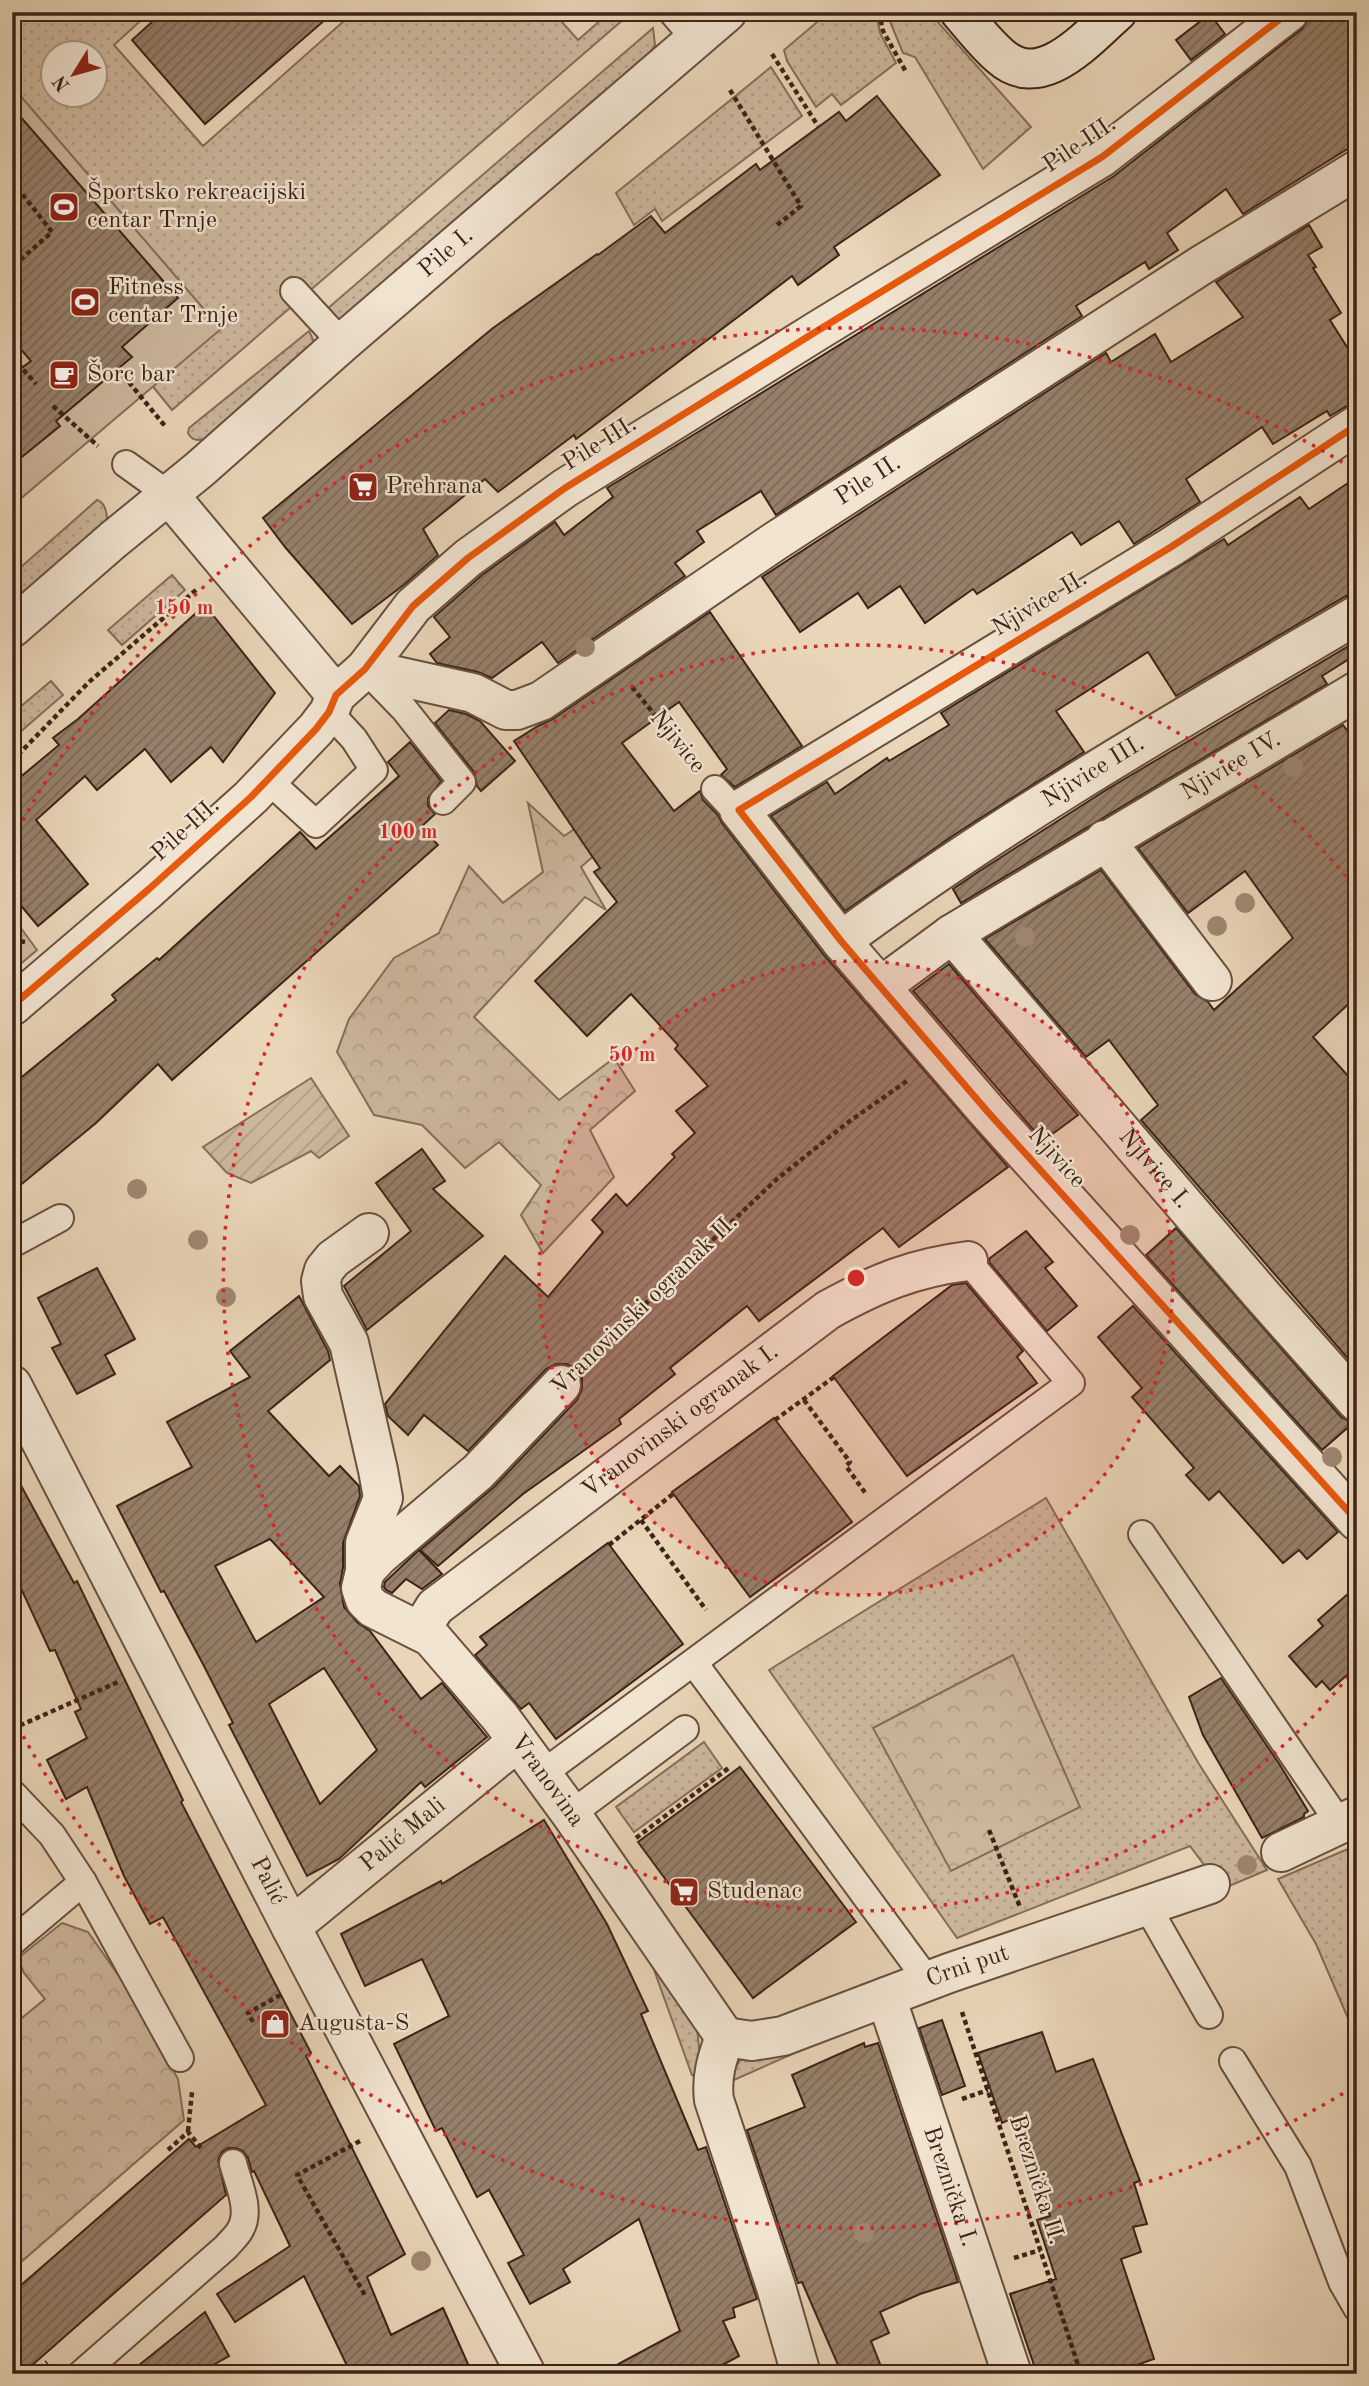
<svg xmlns="http://www.w3.org/2000/svg" width="1369" height="2386" font-family="'Old Standard TT',serif">
	<style>
		.grass { fill: url(#grass-dots); stroke: #846d5a; stroke-width: 2; fill-rule: evenodd }
		.forest { fill: url(#forest-crowns); stroke: #846d5a; stroke-width: 2 }
		.garden { fill: url(#garden-furrows); stroke: #846d5a; stroke-width: 2 }
		.pitch { fill: #ccb79d; stroke: #846d5a; stroke-width: 2 }
		.building { fill: url(#building-hatch); stroke: #3d2317; stroke-width: 2; fill-rule: evenodd }
		.lines { fill: none; stroke-linecap: round; stroke-linejoin: round }
		.lane-casing { stroke: #68503f; stroke-width: 30 }
		.street-casing { stroke: #68503f; stroke-width: 42 }
		.secondary-casing { stroke: #3d2317; stroke-width: 42 }
		.path { stroke: #3d2317; stroke-width: 4.5; stroke-dasharray: 5 3.5; stroke-linecap: butt }
		.lane { stroke: #f1e4d1; stroke-width: 26 }
		.street { stroke: #f1e4d1; stroke-width: 38 }
		.secondary { stroke: #f1e4d1; stroke-width: 38 }
		.cycleway-casing { stroke: #f1e4d1; stroke-width: 11 }
		.cycleway { stroke: #e8590c; stroke-width: 7 }
		.tree { fill: #9e8772 }
		.ring { fill: none; stroke: #d62828; stroke-width: 3.5; stroke-dasharray: 3.5 7 }
		.labels { text-anchor: middle; dominant-baseline: central; stroke-width: 5; stroke-linejoin: round; paint-order: stroke }
		.street-label { font-size: 24px; fill: #3d2317; stroke: #f1e4d1 }
		.poi-label { font-size: 24px; fill: #3d2317; stroke: #f1e4d1; text-anchor: start }
		.centre { fill: #d62828; stroke: #f1e4d1; stroke-width: 3.5 }
		.ring-label { font-size: 21px; text-anchor: middle; font-weight: bold; fill: #d62828; stroke: #f1e4d1; stroke-width: 5; stroke-linejoin: round; paint-order: stroke }
	</style>
	<defs>
		<pattern id="grass-dots" width="8" height="8" patternUnits="userSpaceOnUse" patternTransform="scale(1.75)"><rect width="8" height="8" fill="#ccb79d"/><path d="M2 2h.1M6 6h.1" fill="none" stroke="#b09d86" stroke-width="1.8" stroke-linecap="round"/></pattern>
		<pattern id="forest-crowns" width="20" height="18" patternUnits="userSpaceOnUse" patternTransform="scale(1.75)"><rect width="20" height="18" fill="#ccb79d"/><path d="M2 6a3 3 0 1 1 6 0M12 15a3 3 0 1 1 6 0" fill="none" stroke="#b09d86"/></pattern>
		<pattern id="garden-furrows" width="10" height="10" patternUnits="userSpaceOnUse" patternTransform="scale(1.75)"><rect width="10" height="10" fill="#ccb79d"/><path d="M-1 1l2-2M0 10L10 0M9 11l2-2" fill="none" stroke="#b09d86"/></pattern>
		<pattern id="building-hatch" width="6" height="6" patternUnits="userSpaceOnUse" patternTransform="scale(1.75)"><rect width="6" height="6" fill="#96806b"/><path d="M-1 1l2-2M0 6l6-6M5 7l2-2" fill="none" stroke="#7c6857"/></pattern>
	</defs>
	<rect width="100%" height="100%" fill="#e9d5b8"/>
	<filter id="stains"><feTurbulence type="fractalNoise" baseFrequency=".00286" numOctaves="4"/><feColorMatrix values="0 0 0 0 .2 0 0 0 0 .09 0 0 0 0 .02 0 0 0 .5 -.17"/></filter>
	<radialGradient id="worn" r=".72"><stop offset=".6" stop-color="#630" stop-opacity="0"/><stop offset="1" stop-color="#630" stop-opacity=".3"/></radialGradient>
	<g class="grass">
		<path d="M12 12H150L114 45 203 146 354 12H553L578 40 610 12H632L172 410 145 377 12 101ZM52 52H94V94H52Z"/>
		<path d="M829 12H876L880 33 896 63 841 105 832 94 816 107 787 61 784 50Z"/>
		<path d="M886 12H929L1031 127 983 169 915 57 903 53Z"/>
		<path d="M653 28 655 45 651 51 339 322 327 309Z"/>
		<path d="M771 67 802 116 662 221 655 209 634 225 616 193Z"/>
		<path d="M309 331 315 344 204 439C196 441 192 440 188 433L189 428Z"/>
		<path d="M97 500C106 503 107 513 107 521L12 604V575Z"/>
		<path d="M172 575 185 590 122 645 108 630Z"/>
		<path d="M51 681 63 695 12 739V714Z"/>
		<path d="M1046 1498 1199 1764 1267 1870 1222 1889 1190 1846 957 1938 769 1670Z"/>
		<path d="M704 1742 722 1768 634 1832 616 1807Z"/>
		<path d="M1357 1845V2039L1316 1944 1278 1879Z"/>
		<path d="M645 1945 697 2028 700 2057 698 2076 692 2075Z"/>
		<path d="M808 2047 725 2084 741 2059Z"/>
	</g>
	<g class="forest">
		<path d="M646 781 629 825 581 867 606 910 585 897 474 1017 559 1100 614 1058 635 1091 590 1130 614 1177 543 1253 521 1215 541 1185 499 1142 465 1168 422 1125 374 1115 337 1052 349 1019 394 958 439 933 469 866 503 903 543 872 528 803 564 836Z"/>
		<path d="M12 916 37 950 12 971Z"/>
		<path d="M1013 1655 1080 1807 951 1871 873 1728Z"/>
		<path d="M62 1923 88 1932 126 1986 178 2079 184 2120 12 2270V2026L45 1999 24 1973 18 1958Z"/>
	</g>
	<path class="garden" d="M311 1078 349 1136 319 1158 311 1151 251 1183 227 1173 203 1147Z"/>
	<path class="pitch" d="M12 86 221 329 12 506Z"/>
	<g class="building">
		<path d="M163 12H334L205 124 132 40Z"/>
		<path d="M1314 12H1357V143L1243 214 1226 189 1167 233 1178 250 1149 269 1145 262 1076 306 1082 316 776 515 761 491 697 531 704 542 675 563 685 576 558 663 542 642 492 678 478 672 437 663 430 654 450 637 434 617 482 575 555 522 564 535 613 497 607 488 1114 176 1302 29Z"/>
		<path d="M1210 14 1225 34 1191 60 1176 40Z"/>
		<path d="M877 96 940 175 834 247 839 255 798 285 792 276 576 439 574 435 498 492 485 479 423 529 438 555 405 584 352 624 285 547 263 518 493 328 597 254 598 255 651 216 665 233 756 164 760 170 839 112 846 121Z"/>
		<path d="M12 107 178 298 122 347 132 357 56 421 60 426 12 465V375L31 361 12 339Z"/>
		<path d="M1309 225 1322 247 1308 255 1316 267 1313 268 1341 313 1330 320 1357 363V403L1345 407 1330 416 1327 411 1273 444 1262 427 1186 479 1200 502 1134 544 1119 521 1081 545 1072 532 977 594 973 589 925 623 900 586 868 608 858 593 800 632 762 577 1106 353 1111 362 1155 334 1171 362 1243 317 1216 282Z"/>
		<path d="M1357 477V593L1346 596 1176 696 1148 652 1056 711 1084 752 954 835 845 911 771 816 827 782 835 794 887 758 889 761 949 725 941 713 1224 539 1228 545 1300 497 1309 509Z"/>
		<path d="M205 605 275 693 223 762 211 747 171 782 145 749 97 790 85 776 36 820 88 884 38 926 12 895V784L59 745 53 738 78 719Z"/>
		<path d="M710 612 802 746 735 787 721 775 727 769 679 702 622 743 674 811 700 791 703 800 718 815 722 823 824 955 1008 1167 899 1247 883 1228 759 1321 747 1306 670 1368 675 1374 619 1419 621 1424 523 1494 438 1566 420 1550 494 1487 577 1400 582 1389V1378L577 1370 567 1364H556L546 1369 468 1451 424 1415 408 1435 388 1416 385 1404 505 1256 548 1297 603 1232 592 1220 616 1194 627 1206 675 1157 672 1154 695 1133 676 1111 708 1086 675 1049 678 1045 631 994 587 1036 535 981 617 902 594 872 600 868 514 741 538 726 553 719Z"/>
		<path d="M1357 641V654L1322 676 1327 684 961 903 953 889 978 872 1106 790Z"/>
		<path d="M449 710 466 714 480 721 515 761 481 791 477 786 474 772 435 723Z"/>
		<path d="M1343 725 1357 744V996L1313 1037 1357 1086V1369L1141 1120 1158 1105 1109 1040 1086 1057 985 939 1101 870 1195 994 1208 1002 1214 1010 1293 938 1245 871 1188 913 1138 848Z"/>
		<path d="M410 742 441 781 428 798V806L435 814 421 827 438 845 172 1080 158 1064 96 1123 12 1192V1085L116 1000 112 995 157 958 159 960 300 832 316 849 399 776 388 762Z"/>
		<path d="M949 964 1078 1115 1043 1141 913 991Z"/>
		<path d="M422 1149 445 1181 433 1189 483 1236 367 1330 344 1286 411 1231 376 1183Z"/>
		<path d="M1176 1228 1341 1417 1353 1423 1322 1450 1146 1255Z"/>
		<path d="M1026 1231 1053 1262 1045 1268 1077 1306 1047 1331 989 1262 990 1258Z"/>
		<path d="M97 1268 135 1339 105 1355 115 1374 77 1394 52 1348 61 1344 38 1298Z"/>
		<path d="M966 1283 1023 1351 1017 1357 1037 1383 907 1476 833 1376 952 1285Z"/>
		<path d="M299 1296 328 1351 330 1360 268 1411 329 1476 340 1466 359 1486 360 1496 343 1543V1568L340 1584 344 1607 358 1623 370 1631 421 1699 442 1683 487 1737 425 1787 421 1782 339 1859 307 1876 229 1725 233 1723 204 1666 164 1591 161 1592 117 1506 192 1467 167 1422 250 1377 230 1351ZM270 1539 324 1597 256 1642 215 1566ZM324 1668 377 1750 320 1804 269 1704Z"/>
		<path d="M1133 1306 1338 1532 1307 1559 1299 1550 1283 1563 1219 1491 1209 1500 1186 1475 1194 1468 1132 1397 1142 1388 1098 1337Z"/>
		<path d="M774 1418 852 1522 750 1597 672 1492Z"/>
		<path d="M12 1469 74 1583 77 1581 183 1800 181 1802 311 2053 306 2056 405 2254 367 2277 391 2335 443 2308 468 2364 449 2374H351L304 2276 235 2322 217 2294 290 2246 254 2171 252 2172 248 2158 243 2151 236 2148H228L222 2152 218 2160 226 2195 22 2374H12V2293L189 2139 196 2147 266 2105 163 1917 150 1924 124 1876 87 1787 66 1799 47 1760 87 1738 75 1712 81 1709 55 1650 50 1651 12 1569Z"/>
		<path d="M608 1543 683 1644 556 1739 529 1703 521 1709 475 1655 487 1645 480 1637Z"/>
		<path d="M419 1550 442 1574 422 1589 406 1579 392 1593 386 1590 384 1587 385 1582Z"/>
		<path d="M1357 1586V1666L1330 1690 1322 1681 1316 1687 1289 1656 1323 1626 1318 1620Z"/>
		<path d="M1221 1678 1280 1765 1308 1811 1304 1814V1817L1262 1838 1203 1735 1189 1697Z"/>
		<path d="M740 1767 856 1922 753 1998 638 1842Z"/>
		<path d="M544 1820 607 1924 648 2011 641 2014 698 2150 706 2147 755 2293 757 2299 733 2308 735 2317 723 2321 739 2356 706 2374H600L680 2331 639 2219 563 2269 570 2282 530 2304 508 2263 524 2255 489 2190 477 2197 442 2128 436 2131 394 2044 449 2016 422 1959 365 1986 341 1934 441 1881 442 1884Z"/>
		<path d="M942 2020 965 2086 942 2095 919 2028Z"/>
		<path d="M1042 2032 1056 2072 1093 2059 1140 2181 1134 2183 1147 2224 1133 2227 1141 2252 1121 2259 1154 2359 1111 2374H1037L1010 2294 1056 2279 1037 2220 1050 2216 1028 2145 1023 2146 1013 2118 1002 2123 978 2053Z"/>
		<path d="M864 2043 865 2047 878 2043 958 2282 920 2294 880 2312 889 2333 871 2341 880 2364 856 2374H842L802 2282 798 2283 747 2130 805 2107 792 2075Z"/>
		<path d="M205 2312 229 2356 197 2374H128Z"/>
	</g>
	<g class="lines">
		<g class="lane-casing">
			<g id="lane">
				<path d="M672 12 696 40"/>
				<path d="M294 291 342 343"/>
				<path d="M126 464 168 494"/>
				<path d="M365 669 404 709 462 782 443 801"/>
				<path d="M268 780 316 824 374 770 354 739 329 712"/>
				<path d="M715 789 728 803 739 810"/>
				<path d="M12 1244 60 1218"/>
				<path d="M1142 1534 1340 1824"/>
				<path d="M694 1663 928 1981"/>
				<path d="M542 1774 1071 1383 968 1261"/>
				<path d="M12 1793 52 1835 83 1882 180 2058"/>
				<path d="M571 1814 685 1729"/>
				<path d="M1147 1906 1209 2015"/>
				<path d="M12 1942 83 1882"/>
				<path d="M1233 2061 1298 2166 1342 2282 1357 2308"/>
				<path d="M81 2374 226 2247C230 2242 237 2236 240 2230 252 2211 238 2183 233 2163"/>
			</g>
		</g>
		<g class="street-casing">
			<g id="street">
				<path d="M1357 425 1171 547 739 810 841 941 987 1111 1357 1521"/>
				<path d="M168 494 336 695"/>
				<path id="s1" d="M12 628 113 540 200 469 342 343 727 12"/>
				<path id="s2" d="M365 669 473 693 506 710H517L541 701 774 542 993 400 1200 266 1357 170"/>
				<path d="M1105 840 1212 981"/>
				<path id="s3" d="M952 934 1261 1294 1357 1402"/>
				<path id="s4" d="M841 941C1004 820 1182 718 1357 615"/>
				<path id="s5" d="M880 987 952 934 1357 691"/>
				<path d="M12 1006 149 889 251 797 316 729 329 712 336 695 365 669 413 606 468 558 565 488 817 331 1102 157 1289 12"/>
				<path id="s6" d="M369 1233 333 1259 324 1270 321 1281 323 1296 349 1343 378 1470 383 1498 365 1543V1571L361 1588 365 1600 373 1608 431 1637 500 1717 571 1814 725 2037"/>
				<path id="s7" d="M12 1385 291 1927 526 2374"/>
				<path d="M365 1571 379 1556 478 1472 561 1385"/>
				<path id="s8" d="M420 1631 435 1607 828 1310C877 1283 913 1268 968 1261"/>
				<path d="M1281 1852 1357 1816"/>
				<path id="s9" d="M291 1927 517 1742"/>
				<path id="s10" d="M886 1997 1012 2374"/>
				<path id="s11" d="M725 2037 752 2041 783 2036 949 1973 1210 1884"/>
				<path d="M725 2037C717 2058 711 2077 714 2100L776 2287 801 2374"/>
			</g>
		</g>
		<g class="secondary-casing">
			<path id="secondary" d="M960 12C973 27 985 43 1000 56 1041 93 1086 39 1117 12"/>
		</g>
		<g class="path">
			<path d="M879 12 883 31 906 72"/>
			<path d="M772 54 818 126"/>
			<path d="M730 90 801 206 777 225"/>
			<path d="M12 181 52 232 12 267"/>
			<path d="M1349 343 1357 355"/>
			<path d="M12 357 36 384"/>
			<path d="M118 369 165 426"/>
			<path d="M53 406 98 446"/>
			<path d="M632 687 695 764"/>
			<path d="M12 761 89 682 196 590"/>
			<path d="M12 940 25 942"/>
			<path d="M589 1357 777 1179 847 1123 907 1081"/>
			<path d="M804 1400 850 1462 846 1466 866 1494"/>
			<path d="M775 1420 834 1377"/>
			<path d="M641 1520 706 1610"/>
			<path d="M609 1545 673 1494"/>
			<path d="M12 1729 118 1682"/>
			<path d="M989 1830 1020 1907"/>
			<path d="M636 1838 730 1767"/>
			<path d="M962 2012 1081 2374"/>
			<path d="M253 2022 248 2013 282 1994"/>
			<path d="M962 2099 988 2090"/>
			<path d="M188 2131 192 2092"/>
			<path d="M360 2141 297 2175 366 2297"/>
			<path d="M168 2150 188 2132 201 2148"/>
			<path d="M1014 2258 1040 2250"/>
			<path d="M33 2374 47 2362"/>
		</g>
		<use href="#lane" class="lane"/>
		<use href="#street" class="street"/>
		<use href="#secondary" class="secondary"/>
		<g class="cycleway-casing">
			<g id="cycleway">
				<path d="M1357 425 1171 547 739 810 841 941 987 1111 1357 1521"/>
				<path d="M12 1006 149 889 251 797 316 729 329 712 336 695 365 669 413 606 468 558 565 488 817 331 1102 157 1289 12"/>
			</g>
		</g>
		<use href="#cycleway" class="cycleway"/>
	</g>
	<g class="tree">
		<circle cx="585" cy="647" r="10"/>
		<circle cx="1293" cy="767" r="10"/>
		<circle cx="1245" cy="903" r="10"/>
		<circle cx="1217" cy="926" r="10"/>
		<circle cx="1025" cy="937" r="10"/>
		<circle cx="137" cy="1189" r="10"/>
		<circle cx="1130" cy="1235" r="10"/>
		<circle cx="198" cy="1240" r="10"/>
		<circle cx="226" cy="1297" r="10"/>
		<circle cx="1332" cy="1457" r="10"/>
		<circle cx="1247" cy="1865" r="10"/>
		<circle cx="864" cy="2233" r="10"/>
		<circle cx="421" cy="2261" r="10"/>
	</g>
	<circle cx="856" cy="1278" r="317" fill="#d62828" fill-opacity=".12"/>
	<g class="ring">
		<circle cx="856" cy="1278" r="317"/>
		<path d="M1355 1668A633 633 0 1 1 1355 888"/>
		<path d="M1352 2088A950 950 0 0 1 13 1717M13 839A950 950 0 0 1 1352 468"/>
	</g>
	<defs>
		<g id="stadium-square" transform="scale(1.575)"><rect x="-9" y="-9" width="18" height="18" rx="4" fill="#8f2418" stroke="#f1e4d1"/><path d="M0-5a6.5 5 0 1 0 0 10a6.5 5 0 1 0 0-10ZM-3.5-1.8h7v3.6h-7Z" fill="#fff"/></g>
		<g id="cafe-square" transform="scale(1.575)"><rect x="-9" y="-9" width="18" height="18" rx="4" fill="#8f2418" stroke="#f1e4d1"/><path d="M-5.5-4.5H6V0H3Q3 3.5 0 3.5H-2.5Q-5.5 3.5-5.5 0ZM3-3.2v2h1.7v-2ZM-6 4.5H4V6H-6Z" fill="#fff"/></g>
		<g id="supermarket-square" transform="scale(1.575)"><rect x="-9" y="-9" width="18" height="18" rx="4" fill="#8f2418" stroke="#f1e4d1"/><path d="M-6-5.5h2.5l.6 2H6L4.5 2H-2.5L-4.4-4H-6ZM-1.5 3.2a1.3 1.3 0 1 0 .1 0ZM3 3.2a1.3 1.3 0 1 0 .1 0Z" fill="#fff"/></g>
		<g id="shop-square" transform="scale(1.575)"><rect x="-9" y="-9" width="18" height="18" rx="4" fill="#8f2418" stroke="#f1e4d1"/><path d="M-5-2.5h2.3a2.7 3.5 0 0 1 5.4 0H5L5.5 6h-11ZM-1.5-2.5h3a1.5 2.3 0 0 0-3 0Z" fill="#fff"/></g>
	</defs>
	<g fill-rule="evenodd">
		<use href="#stadium-square" x="64" y="207"/>
		<use href="#stadium-square" x="85" y="302"/>
		<use href="#cafe-square" x="64" y="375"/>
		<use href="#supermarket-square" x="363" y="487"/>
		<use href="#supermarket-square" x="684" y="1892"/>
		<use href="#shop-square" x="275" y="2024"/>
	</g>
	<g class="labels">
		<g class="street-label">
			<text transform="translate(1080 145) rotate(-34)">Pile III.</text>
			<text stroke="none"><textPath href="#s1" startOffset="574">Pile I.</textPath></text>
			<text transform="translate(600 444) rotate(-32)">Pile III.</text>
			<text stroke="none"><textPath href="#s2" startOffset="579">Pile II.</textPath></text>
			<text transform="translate(1040 604) rotate(-31)">Njivice II.</text>
			<text transform="translate(677 742) rotate(51)">Njivice</text>
			<text stroke="none"><textPath href="#s5" startOffset="415">Njivice IV.</textPath></text>
			<text stroke="none"><textPath href="#s4" startOffset="304">Njivice III.</textPath></text>
			<text transform="translate(186 830) rotate(-42)">Pile III.</text>
			<text transform="translate(1056 1158) rotate(48)">Njivice</text>
			<text stroke="none"><textPath href="#s3" startOffset="310">Njivice I.</textPath></text>
			<text transform="translate(645 1305) rotate(-44)">Vranovinski ogranak II.</text>
			<text stroke="none"><textPath href="#s8" startOffset="336">Vranovinski ogranak I.</textPath></text>
			<text stroke="none"><textPath href="#s6" startOffset="665">Vranovina</textPath></text>
			<text stroke="none"><textPath href="#s9" startOffset="145">Palić Mali</textPath></text>
			<text stroke="none"><textPath href="#s7" startOffset="558">Palić</textPath></text>
			<text stroke="none"><textPath href="#s11" startOffset="256">Crni put</textPath></text>
			<text transform="translate(1036 2180) rotate(72)">Breznička II.</text>
			<text stroke="none"><textPath href="#s10" startOffset="200">Breznička I.</textPath></text>
		</g>
		<g class="poi-label">
			<text x="87" y="193">Športsko rekreacijski<tspan x="87" dy="28">centar Trnje</tspan></text>
			<text x="108" y="288">Fitness<tspan x="108" dy="28">centar Trnje</tspan></text>
			<text x="87" y="375">Šorc bar</text>
			<text x="386" y="487">Prehrana</text>
			<text x="707" y="1892">Studenac</text>
			<text x="298" y="2024">Augusta-S</text>
		</g>
	</g>
	<circle cx="856" cy="1278" r="10" class="centre"/>
	<g class="ring-label">
		<text x="184" y="614">150 m</text>
		<text x="408" y="838">100 m</text>
		<text x="632" y="1061">50 m</text>
	</g>
	<rect width="1369" height="2386" fill="none" stroke="#e9d5b8" stroke-width="42"/>
	<rect x="14" y="14" width="1341" height="2358" fill="none" stroke="#3d2317" stroke-width="3.5"/>
	<rect x="21" y="21" width="1327" height="2344" fill="none" stroke="#3d2317" stroke-width="2"/>
	<g transform="translate(74 74) rotate(233)"><circle r="33" fill="#f1e4d1" stroke="#a99787" stroke-width="2"/>
	<path d="M0-5L12 26L0 18L-12 26Z" fill="#8f2418"/>
	<text y="-10" font-size="19" font-weight="bold" text-anchor="middle" fill="#3d2317">N</text>
	</g>
	<rect width="100%" height="100%" filter="url(#stains)"/>
	<rect width="100%" height="100%" fill="url(#worn)"/>
</svg>
